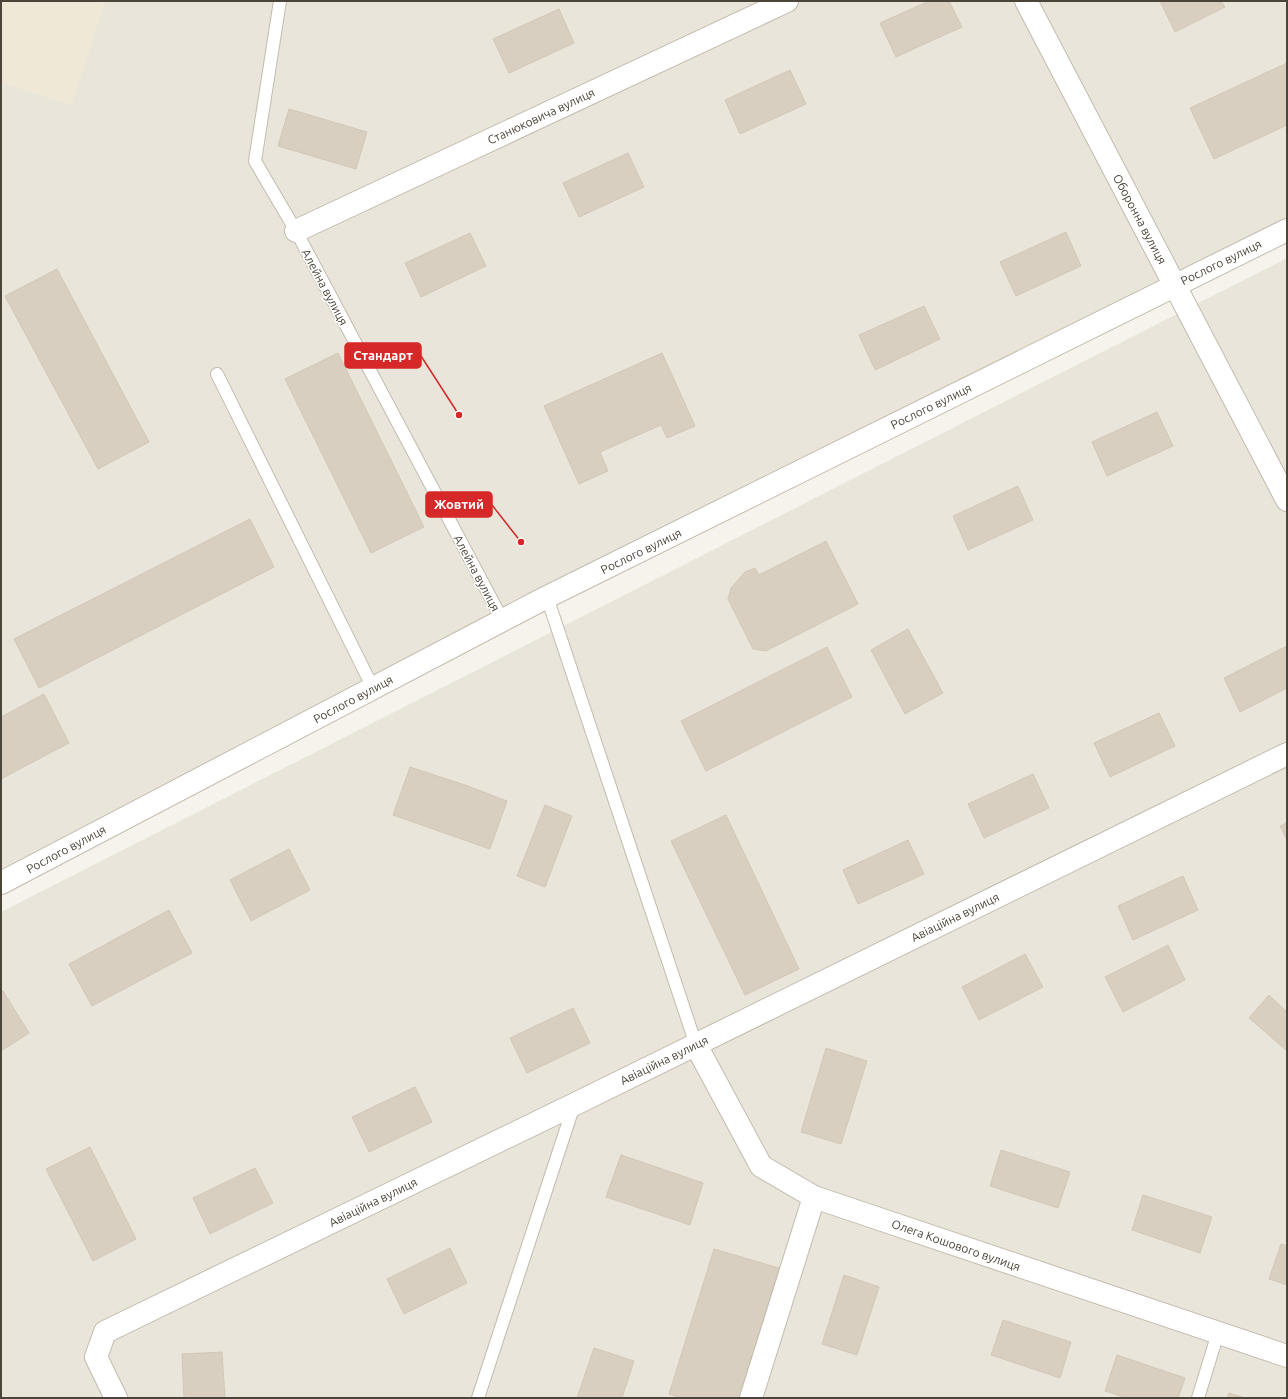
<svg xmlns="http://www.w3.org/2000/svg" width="1288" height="1399" font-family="Ubuntu,sans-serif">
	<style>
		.residential { fill: #eae5da }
		.education { fill: #efe8d6 }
		.building { fill: #d8cfc1; stroke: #d3c7b4 }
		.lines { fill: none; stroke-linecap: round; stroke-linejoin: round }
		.service-casing { stroke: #c2bbae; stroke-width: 14 }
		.minor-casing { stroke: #c2bbae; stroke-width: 24 }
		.tertiary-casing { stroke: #c2bbae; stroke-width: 24 }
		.service { stroke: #fff; stroke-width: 12 }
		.minor { stroke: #fff; stroke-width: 22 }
		.tertiary { stroke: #fff; stroke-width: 22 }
		.labels { text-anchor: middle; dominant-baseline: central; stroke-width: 3; stroke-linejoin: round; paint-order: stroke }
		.street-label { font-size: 12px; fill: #4b4439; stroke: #fff }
		.leader { fill: none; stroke: #d62828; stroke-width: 1.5 }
		.callout-dot { fill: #d62828; stroke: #fff; stroke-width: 1.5 }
		.callout { fill: #d62828; stroke: #d62828; stroke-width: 1.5 }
		.callout-label { font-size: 13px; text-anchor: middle; font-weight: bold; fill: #fff }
	</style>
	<rect width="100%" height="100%" fill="#f6f3ec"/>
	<g class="residential">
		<path d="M1 1H1287V232L1 871Z"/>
		<path d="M1287 258V1398H1V912Z"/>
	</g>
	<path class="education" d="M1 1H105L72 105 1 83Z"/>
	<g class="building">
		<path d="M929 1H949L962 27 896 57 880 23Z"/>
		<path d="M1160 1H1221L1225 7 1175 32Z"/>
		<path d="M559 9 574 43 509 73 493 39Z"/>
		<path d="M1287 63V125L1214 159 1190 108Z"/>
		<path d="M790 70 806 104 740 134 725 100Z"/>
		<path d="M289 109 367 132 356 169 278 146Z"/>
		<path d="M628 153 644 187 579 217 563 183Z"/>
		<path d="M1066 232 1081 266 1016 296 1000 262Z"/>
		<path d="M470 233 486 266 421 297 405 263Z"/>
		<path d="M57 269 149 442 98 469 5 296Z"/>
		<path d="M924 306 940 339 875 370 859 335Z"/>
		<path d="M338 353 424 527 371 553 285 379Z"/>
		<path d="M662 353 695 426 667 438 661 425 600 452 608 471 579 484 544 406Z"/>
		<path d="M1157 412 1173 446 1107 476 1092 442Z"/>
		<path d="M1018 486 1033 520 968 550 953 516Z"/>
		<path d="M250 519 274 567 39 688 14 639Z"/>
		<path d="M826 541 858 604 766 651 753 649 728 599 731 588 745 572 755 568 759 575Z"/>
		<path d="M908 629 943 693 905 714 871 650Z"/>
		<path d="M1287 646V688L1240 712 1224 678Z"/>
		<path d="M827 647 852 697 706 771 681 721Z"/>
		<path d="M44 694 69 743 1 779V717Z"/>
		<path d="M1159 713 1175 746 1110 777 1094 743Z"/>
		<path d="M410 767 468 786 507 801 490 849 393 815Z"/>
		<path d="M1033 774 1049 808 984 838 968 804Z"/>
		<path d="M545 805 572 816 545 887 517 876Z"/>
		<path d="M726 815 799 969 745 995 671 841Z"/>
		<path d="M1287 823V840L1280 826Z"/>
		<path d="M908 840 924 874 858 904 843 870Z"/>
		<path d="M289 849 310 890 251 921 230 880Z"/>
		<path d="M1183 876 1198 910 1133 940 1118 906Z"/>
		<path d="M169 910 192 953 92 1006 69 964Z"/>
		<path d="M1168 945 1185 980 1123 1012 1105 977Z"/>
		<path d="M1025 954 1043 987 979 1020 962 987Z"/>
		<path d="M3 991 29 1033 1 1051V993Z"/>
		<path d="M1269 995 1287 1012V1049L1286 1050 1249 1018Z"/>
		<path d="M573 1008 590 1043 527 1073 510 1038Z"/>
		<path d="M826 1048 867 1061 841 1144 801 1132Z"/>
		<path d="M415 1087 432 1122 369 1152 352 1117Z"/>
		<path d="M90 1147 136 1239 93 1261 46 1169Z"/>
		<path d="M1001 1150 1070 1172 1058 1208 990 1186Z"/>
		<path d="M621 1155 703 1183 690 1225 606 1197Z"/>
		<path d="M255 1168 273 1203 210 1234 193 1198Z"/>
		<path d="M1143 1195 1212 1217 1200 1253 1132 1230Z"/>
		<path d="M1281 1244 1287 1246V1285L1269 1279Z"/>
		<path d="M450 1248 467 1283 404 1314 387 1279Z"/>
		<path d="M714 1249 779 1268 739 1398H681L669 1394Z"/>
		<path d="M844 1275 879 1287 857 1355 822 1344Z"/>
		<path d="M1003 1320 1071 1342 1060 1378 991 1355Z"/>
		<path d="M594 1348 634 1361 622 1398H577Z"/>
		<path d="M222 1352 225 1398H184L182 1354Z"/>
		<path d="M1117 1355 1185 1378 1178 1398H1127L1105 1391Z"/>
		<path d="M1229 1393 1245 1398H1227Z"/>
	</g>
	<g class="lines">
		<g class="service-casing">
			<g id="service">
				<path d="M280 1 255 161 296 231 503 621"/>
				<path d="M217 374 373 688"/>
				<path d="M547 597 696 1045"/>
				<path d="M478 1398 574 1105"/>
				<path d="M1198 1398 1218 1333"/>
			</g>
		</g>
		<g class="minor-casing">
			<g id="minor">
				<path d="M1026 1 1287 500"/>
				<path d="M296 231 787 1"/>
				<path d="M696 1045 761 1166 814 1197 1287 1356"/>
				<path d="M116 1398 96 1357 105 1332 575 1104 1287 754"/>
				<path d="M751 1398 814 1197"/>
			</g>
		</g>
		<g class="tertiary-casing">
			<path id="tertiary" d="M1 883 547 597 1287 230"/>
		</g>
		<use href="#service" class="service"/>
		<use href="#minor" class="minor"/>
		<use href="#tertiary" class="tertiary"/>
	</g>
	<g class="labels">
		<g class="street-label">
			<text transform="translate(541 116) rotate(-25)">Станюковича вулиця</text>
			<text transform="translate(1140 219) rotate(62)">Оборонна вулиця</text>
			<text transform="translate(1221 262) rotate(-26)">Рослого вулиця</text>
			<text transform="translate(325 287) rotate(62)">Алейна вулиця</text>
			<text transform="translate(931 406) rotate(-26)">Рослого вулиця</text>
			<text transform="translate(641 551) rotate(-26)">Рослого вулиця</text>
			<text transform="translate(477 573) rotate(62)">Алейна вулиця</text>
			<text transform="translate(353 699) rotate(-28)">Рослого вулиця</text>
			<text transform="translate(66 849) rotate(-28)">Рослого вулиця</text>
			<text transform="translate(955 917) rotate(-26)">Авіаційна вулиця</text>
			<text transform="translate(664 1060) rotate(-26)">Авіаційна вулиця</text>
			<text transform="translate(373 1202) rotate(-26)">Авіаційна вулиця</text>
			<text transform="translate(956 1245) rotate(19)">Олега Кошового вулиця</text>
		</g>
	</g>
	<path class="leader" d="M459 415L421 356M521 542L492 505"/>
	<g class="callout-dot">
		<circle cx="459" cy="415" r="4"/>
		<circle cx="521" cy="542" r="4"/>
	</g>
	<g class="callout">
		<rect x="345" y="343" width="76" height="25" rx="4"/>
		<rect x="426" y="492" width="66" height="25" rx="4"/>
	</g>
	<g class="callout-label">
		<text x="383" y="360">Стандарт</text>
		<text x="459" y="509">Жовтий</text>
	</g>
	<rect width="1288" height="1399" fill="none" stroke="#4b4439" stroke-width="4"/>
</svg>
